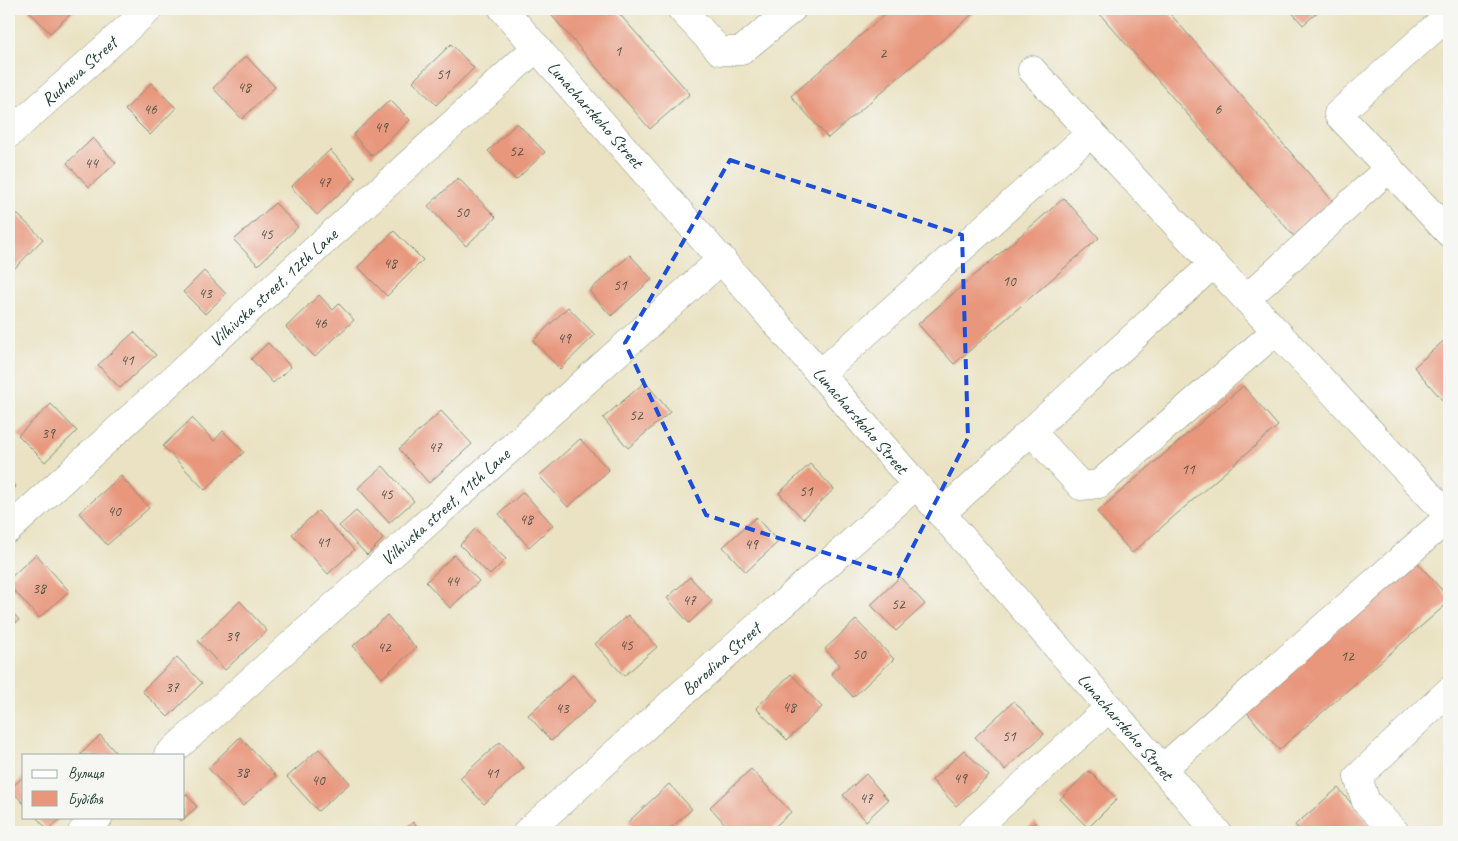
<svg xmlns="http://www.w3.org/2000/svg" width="1458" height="841" font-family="Caveat,sans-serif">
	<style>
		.building { fill: #e8967c }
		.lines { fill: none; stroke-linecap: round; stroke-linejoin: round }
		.minor-casing { stroke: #84907b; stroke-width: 29 }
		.minor { stroke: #fff; stroke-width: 28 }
		.marked { fill: none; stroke: #1d4ed8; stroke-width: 4; stroke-dasharray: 10 6; stroke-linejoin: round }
		.labels { text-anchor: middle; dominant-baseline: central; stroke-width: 4; stroke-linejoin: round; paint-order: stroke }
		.number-label { font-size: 15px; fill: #515346 }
		.street-label { font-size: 18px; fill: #1f3d34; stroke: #f6f6f2 }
	</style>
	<rect width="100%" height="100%" fill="#f6f6f2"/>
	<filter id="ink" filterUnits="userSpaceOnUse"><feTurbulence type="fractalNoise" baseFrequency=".02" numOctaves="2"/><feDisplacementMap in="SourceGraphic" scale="10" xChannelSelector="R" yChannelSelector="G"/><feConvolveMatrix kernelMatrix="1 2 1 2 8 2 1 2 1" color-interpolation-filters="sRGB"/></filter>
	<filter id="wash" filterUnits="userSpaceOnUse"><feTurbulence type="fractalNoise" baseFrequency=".0096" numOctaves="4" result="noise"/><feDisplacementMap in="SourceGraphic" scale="20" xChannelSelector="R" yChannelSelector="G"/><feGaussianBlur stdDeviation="1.12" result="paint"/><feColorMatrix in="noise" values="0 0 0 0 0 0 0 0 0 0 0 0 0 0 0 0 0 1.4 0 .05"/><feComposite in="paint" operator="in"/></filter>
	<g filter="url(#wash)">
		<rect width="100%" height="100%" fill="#eae2c2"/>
		<g id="blocks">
			<g class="building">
				<path d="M27 9H76L50 33Z"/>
				<path d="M546 9H615L690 94 650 129Z"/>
				<path d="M891 9H974L976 11 828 138 791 96Z"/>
				<path d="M1101 9H1166L1338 207 1298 241 1098 12Z"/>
				<path d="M1289 9H1321L1303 25Z"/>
				<path d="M451 44 474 68 436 105 413 81Z"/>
				<path d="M246 56 275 87 242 119 213 88Z"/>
				<path d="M151 83 176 108 150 135 125 110Z"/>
				<path d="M390 100 410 120 372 156 353 135Z"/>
				<path d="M517 123 545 152 516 180 488 151Z"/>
				<path d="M93 138 116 163 89 187 67 163Z"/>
				<path d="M330 150 356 178 317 215 291 187Z"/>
				<path d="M458 178 496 217 466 246 428 206Z"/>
				<path d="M1064 198 1099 238 954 364 918 324Z"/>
				<path d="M275 203 298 227 258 265 234 240Z"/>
				<path d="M11 208 43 239 14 269 9 264V210Z"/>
				<path d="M394 231 423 260 387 296 358 267Z"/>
				<path d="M630 255 652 279 611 316 589 291Z"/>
				<path d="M204 271 226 294 205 314 183 292Z"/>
				<path d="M319 295 333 310 339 304 354 320 315 357 286 327Z"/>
				<path d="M568 307 595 335 560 369 533 341Z"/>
				<path d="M134 332 156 355 120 388 98 365Z"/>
				<path d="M1449 336V408L1414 367Z"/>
				<path d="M268 343 291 367 273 383 251 359Z"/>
				<path d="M645 382 670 412 628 448 603 418Z"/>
				<path d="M1243 386 1278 426 1132 553 1097 512Z"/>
				<path d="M51 404 77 431 45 462 18 435Z"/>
				<path d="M441 411 472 444 429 483 399 449Z"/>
				<path d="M192 418 214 441 223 431 244 452 205 490 163 446Z"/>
				<path d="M580 439 609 470 568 507 539 476Z"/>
				<path d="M810 464 834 489 803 519 779 493Z"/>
				<path d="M383 466 414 501 389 523 358 488Z"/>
				<path d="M121 476 149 508 107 545 79 513Z"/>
				<path d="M9 479 16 487 9 494Z"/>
				<path d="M523 492 553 525 529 547 499 514Z"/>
				<path d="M318 511 354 550 328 574 292 534Z"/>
				<path d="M356 511 383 539 367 555 339 526Z"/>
				<path d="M756 517 778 542 746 572 723 547Z"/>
				<path d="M475 529 506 559 490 575 460 545Z"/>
				<path d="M36 554 69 591 39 618 9 585V579Z"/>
				<path d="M454 555 479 581 450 608 426 582Z"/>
				<path d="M1416 561 1449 598V602L1279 750 1244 709Z"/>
				<path d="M690 577 712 601 689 623 667 598Z"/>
				<path d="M900 577 925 604 896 631 871 605Z"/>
				<path d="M240 601 267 631 225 670 198 641Z"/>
				<path d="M9 608 19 620 9 629Z"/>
				<path d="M387 615 416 648 382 678 353 646Z"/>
				<path d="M628 615 657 647 624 676 595 644Z"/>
				<path d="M856 620 894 659 853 697 831 673 840 665 825 649Z"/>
				<path d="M177 657 202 683 168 717 142 691Z"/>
				<path d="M791 674 822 707 787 740 756 708Z"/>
				<path d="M573 675 596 701 551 741 528 715Z"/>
				<path d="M1014 701 1044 734 1005 770 975 737Z"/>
				<path d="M100 735 117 754 116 755H80Z"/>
				<path d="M240 737 276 776 243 806 208 768Z"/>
				<path d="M500 742 524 768 484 804 460 778Z"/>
				<path d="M319 749 350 783 318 811 287 777Z"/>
				<path d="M964 750 989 776 956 806 932 780Z"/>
				<path d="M751 769 791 812 769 832H732L710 807Z"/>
				<path d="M1089 771 1117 799 1088 828 1060 799Z"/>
				<path d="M866 774 888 800 866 821 843 795Z"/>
				<path d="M24 776V804L10 789Z"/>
				<path d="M669 784 692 809 666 832H638L628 822Z"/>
				<path d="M1338 788 1376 832H1301L1295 825Z"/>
				<path d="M186 794 197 807 181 821 177 817H184V796Z"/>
				<path d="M36 817H62L48 830Z"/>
				<path d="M413 822 422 832H402Z"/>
				<path d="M1035 822 1044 832H1023Z"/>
			</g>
		</g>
	</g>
	<g filter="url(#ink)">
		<use href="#blocks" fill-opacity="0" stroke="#84907b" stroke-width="1"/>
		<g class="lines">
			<g class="minor-casing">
				<g id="minor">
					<path id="s1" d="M503 9C743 282 978 558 1217 832"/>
					<path d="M681 9 720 51H741L792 9"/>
					<path d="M1449 15 1338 114 1449 233"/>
					<path d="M1032 70 1449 516"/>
					<path id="s2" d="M9 134 149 9"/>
					<path d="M1246 299 1389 168"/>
					<path d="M820 374 1091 133"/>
					<path d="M1031 431 1081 486 1099 484 1276 331"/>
					<path d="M941 514 1213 264"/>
					<path id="s3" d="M9 529 537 47"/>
					<path id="s4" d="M168 755 722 259"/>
					<path d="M1162 769 1449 517"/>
					<path d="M82 832 99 817"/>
					<path id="s5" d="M527 832 915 486"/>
					<path d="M971 832 1109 708"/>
					<path d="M1395 832 1366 802 1358 777 1449 691"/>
				</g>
			</g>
			<use href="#minor" class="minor"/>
		</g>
	</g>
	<path class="marked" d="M730 160 962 235 968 438 898 576 706 515 625 343Z"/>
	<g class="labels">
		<g class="number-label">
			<text x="618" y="51">1</text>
			<text x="883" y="53">2</text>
			<text x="443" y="74">51</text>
			<text x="244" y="87">48</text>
			<text x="150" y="109">46</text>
			<text x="1218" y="109">6</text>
			<text x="381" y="127">49</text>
			<text x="516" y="151">52</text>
			<text x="91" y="163">44</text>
			<text x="324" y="182">47</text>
			<text x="462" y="212">50</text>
			<text x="266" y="234">45</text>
			<text x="390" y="263">48</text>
			<text x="1009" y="281">10</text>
			<text x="620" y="285">51</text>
			<text x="205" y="293">43</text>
			<text x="320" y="323">46</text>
			<text x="564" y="338">49</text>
			<text x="127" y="360">41</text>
			<text x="636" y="415">52</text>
			<text x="48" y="433">39</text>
			<text x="435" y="447">47</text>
			<text x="1188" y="469">11</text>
			<text x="806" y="491">51</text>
			<text x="386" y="494">45</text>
			<text x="114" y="511">40</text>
			<text x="526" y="519">48</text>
			<text x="323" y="542">41</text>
			<text x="751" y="544">49</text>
			<text x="452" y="581">44</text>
			<text x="39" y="588">38</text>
			<text x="689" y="600">47</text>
			<text x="898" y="604">52</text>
			<text x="232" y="636">39</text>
			<text x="626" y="645">45</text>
			<text x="384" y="647">42</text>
			<text x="859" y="654">50</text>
			<text x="1347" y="656">12</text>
			<text x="172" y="687">37</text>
			<text x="789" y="707">48</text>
			<text x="562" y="708">43</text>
			<text x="1009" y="736">51</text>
			<text x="242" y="772">38</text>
			<text x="492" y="773">41</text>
			<text x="960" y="778">49</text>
			<text x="318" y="780">40</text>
			<text x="866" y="798">47</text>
		</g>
		<g class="street-label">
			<text stroke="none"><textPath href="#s2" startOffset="94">Rudneva Street</textPath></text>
			<text stroke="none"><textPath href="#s1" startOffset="140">Lunacharskoho Street</textPath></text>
			<text stroke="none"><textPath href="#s3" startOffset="358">Vilhivska street, 12th Lane</textPath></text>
			<text stroke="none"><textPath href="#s1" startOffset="545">Lunacharskoho Street</textPath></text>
			<text stroke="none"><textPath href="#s4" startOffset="372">Vilhivska street, 11th Lane</textPath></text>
			<text stroke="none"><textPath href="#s5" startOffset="260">Borodina Street</textPath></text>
			<text stroke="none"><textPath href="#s1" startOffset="950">Lunacharskoho Street</textPath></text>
		</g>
	</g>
	<rect width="1458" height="841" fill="none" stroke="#f6f6f2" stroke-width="30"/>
	<rect x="22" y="754" width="162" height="65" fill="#f6f6f2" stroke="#a0aca6"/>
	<rect x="32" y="770" width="25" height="8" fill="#ffffff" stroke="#a0aca6"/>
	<text x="68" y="778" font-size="15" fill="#1f3d34">Вулиця</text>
	<rect x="32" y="791" width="25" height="15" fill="#e8967c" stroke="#a0aca6"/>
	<text x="68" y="804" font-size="15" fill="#1f3d34">Будівля</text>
</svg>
